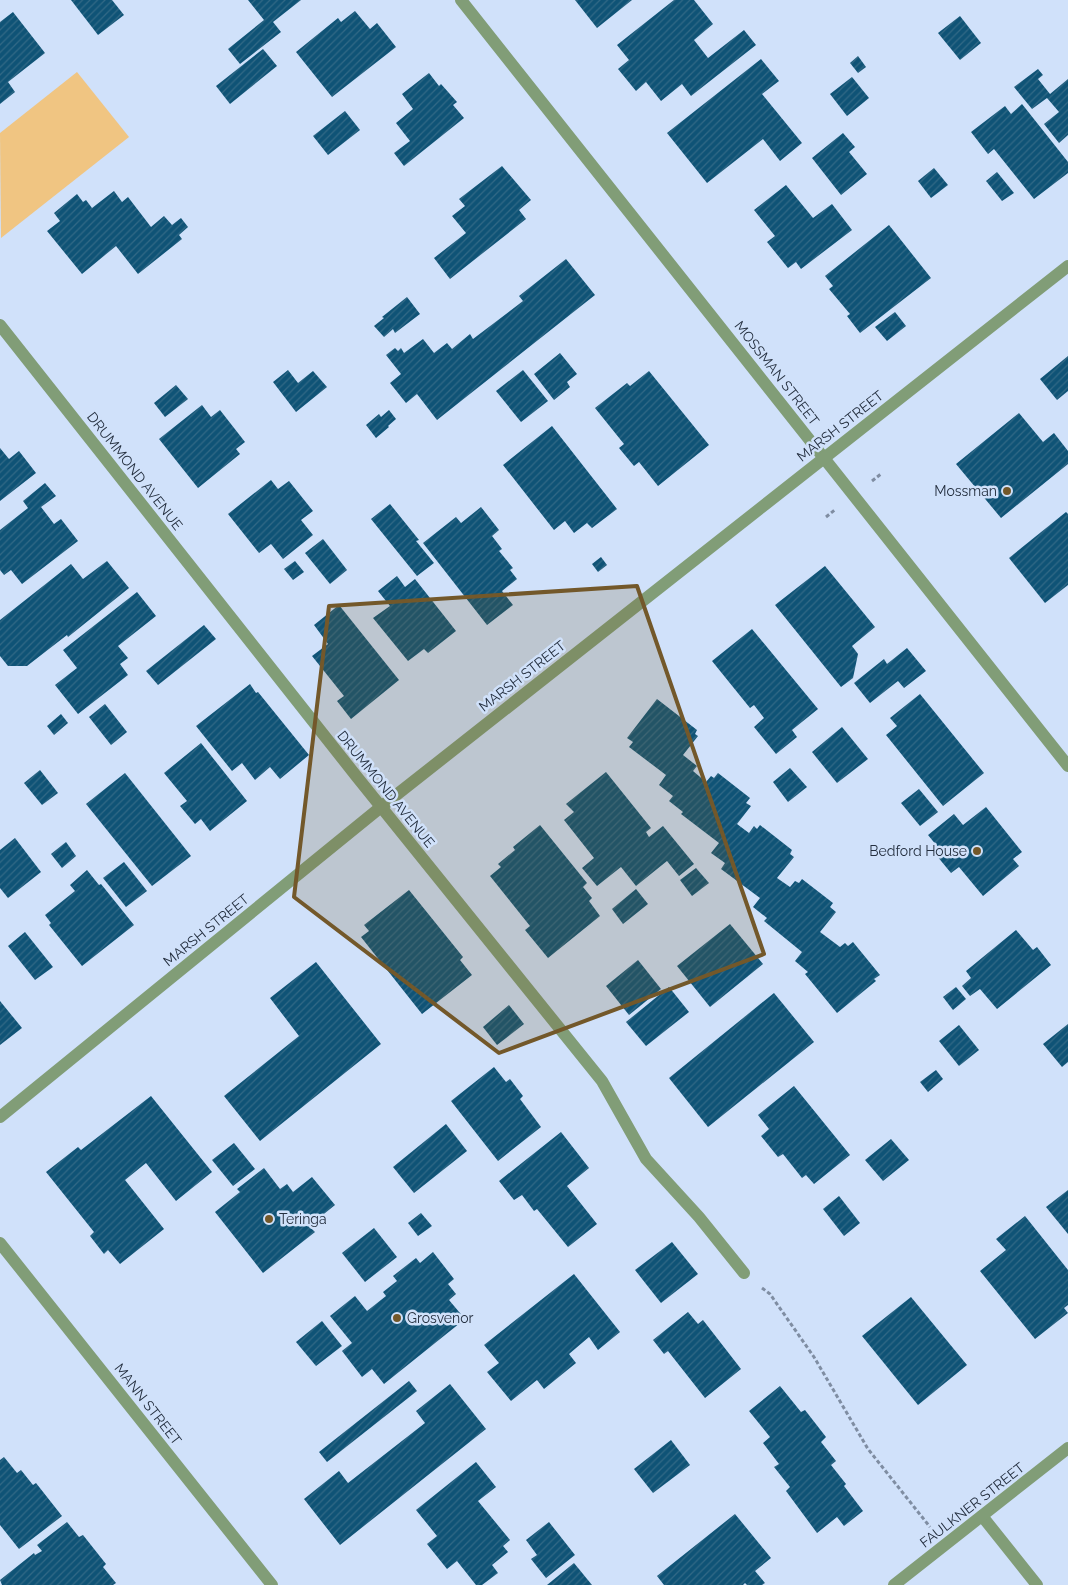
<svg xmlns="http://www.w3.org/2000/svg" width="1068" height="1585" font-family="Raleway,sans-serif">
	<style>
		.pitch { fill: #f0c582 }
		.building { fill: url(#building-hatch) }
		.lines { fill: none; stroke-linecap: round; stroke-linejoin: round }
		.path { stroke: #7f8da2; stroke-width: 3; stroke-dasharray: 4 2.5; stroke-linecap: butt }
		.street { stroke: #819d77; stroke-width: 12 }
		.marked { fill: #73582a; fill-opacity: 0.2; stroke: #73582a; stroke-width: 4; stroke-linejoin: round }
		.poi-dot { fill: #73582a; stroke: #d0e1fa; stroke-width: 2 }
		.labels { text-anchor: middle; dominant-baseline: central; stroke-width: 5; stroke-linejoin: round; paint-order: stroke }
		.street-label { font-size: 14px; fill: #242f3f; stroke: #d0e1fa }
		.poi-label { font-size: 14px; fill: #242f3f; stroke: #d0e1fa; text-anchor: end }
	</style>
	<defs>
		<pattern id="building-hatch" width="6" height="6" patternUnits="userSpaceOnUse" patternTransform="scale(1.25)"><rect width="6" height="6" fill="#0f5376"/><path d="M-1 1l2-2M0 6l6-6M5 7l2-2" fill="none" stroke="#326986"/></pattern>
	</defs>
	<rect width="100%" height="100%" fill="#d0e1fa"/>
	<path class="pitch" d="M77 72 129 137 1 238 0 133Z"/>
	<g class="building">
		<path d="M71 0H112L124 15 98 35Z"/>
		<path d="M248 0H301L273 22 281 32 240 64 228 49 264 20Z"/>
		<path d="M575 0H632L597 28Z"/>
		<path d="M674 0H694L713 24 694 40 708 58 744 30 756 45 691 96 682 84 661 101 646 82 636 91 618 69 629 60 617 45Z"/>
		<path d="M355 11 370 29 377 23 396 47 332 97 296 52 338 18 341 22Z"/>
		<path d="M13 12 45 53 8 82 15 92 0 104V22Z"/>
		<path d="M960 16 981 43 960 60 938 33Z"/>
		<path d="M263 49 277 66 230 104 216 86Z"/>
		<path d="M858 56 866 67 858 73 850 63Z"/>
		<path d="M761 59 779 81 762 94 802 143 780 161 763 139 707 183 667 133Z"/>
		<path d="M1038 69 1043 75 1038 79 1050 94 1068 79V135L1059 143 1044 124 1059 112 1047 98 1032 109 1014 87Z"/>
		<path d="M429 73 439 86 441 84 457 102 453 105 464 118 404 166 394 153 410 141 396 123 413 109 402 94Z"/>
		<path d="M852 77 869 98 847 116 830 94Z"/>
		<path d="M1022 104 1068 162V173L1034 199 994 149 988 154 971 132 1005 106 1011 114Z"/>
		<path d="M345 111 360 130 328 155 313 136Z"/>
		<path d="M843 133 855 147 849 152 867 174 841 195 812 158Z"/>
		<path d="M502 166 531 200 519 210 526 219 450 279 434 258 466 233 452 216 465 206 459 199Z"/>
		<path d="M934 168 948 185 931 198 918 181Z"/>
		<path d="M997 172 1014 193 1002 201 986 181Z"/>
		<path d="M786 185 813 218 832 204 852 230 801 269 796 262 788 268 767 242 775 236 754 210Z"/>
		<path d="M114 191 122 202 128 197 151 227 164 216 172 225 181 218 188 227 179 235 182 239 138 274 116 246 82 274 47 231 60 221 54 213 77 194 83 202 86 200 92 208Z"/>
		<path d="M889 225 931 278 860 333 847 316 850 314 829 289 833 286 825 276Z"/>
		<path d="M566 259 595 295 437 420 417 394 406 403 390 383 401 374 386 355 395 348 398 351 401 348 404 353 423 339 434 353 447 343 452 349 470 334 473 339 523 301 519 296Z"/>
		<path d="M407 297 420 314 395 333 393 329 384 337 374 326 384 318 382 317Z"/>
		<path d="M895 312 906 326 887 341 875 327Z"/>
		<path d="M560 353 577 374 567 382 570 387 554 400 534 374Z"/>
		<path d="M1068 356V391L1057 400 1040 379Z"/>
		<path d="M288 370 298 383 313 371 327 387 296 412 273 382Z"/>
		<path d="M523 370 548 401 521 422 496 391Z"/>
		<path d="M649 371 709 445 658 486 639 462 634 466 619 448 624 444 595 408 627 383 630 386Z"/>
		<path d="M176 385 188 399 165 417 154 403Z"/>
		<path d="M202 405 211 417 220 410 245 442 236 449 240 454 198 488 159 439Z"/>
		<path d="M389 410 396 419 388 426 389 427 376 438 366 425 379 414 381 417Z"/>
		<path d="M1019 413 1043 442 1054 433 1068 451V464L1001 518 956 464Z"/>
		<path d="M552 426 617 509 592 528 587 523 574 533 565 521 554 530 503 465Z"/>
		<path d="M0 448 9 459 19 451 36 473 0 501Z"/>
		<path d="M271 480 278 489 289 481 313 511 301 520 313 535 283 559 271 544 259 553 228 514Z"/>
		<path d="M45 483 56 496 41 507 54 524 61 519 78 541 22 584 11 570 4 575 0 570V530L28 508 23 501Z"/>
		<path d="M390 504 419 540 416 541 434 563 417 576 371 519Z"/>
		<path d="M481 507 499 530 492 536 502 549 499 551 513 568 510 570 517 579 502 591 513 605 487 625 423 543 456 517 461 523Z"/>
		<path d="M1066 512 1068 514V585L1045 603 1009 558Z"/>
		<path d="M323 539 347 570 330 584 305 553Z"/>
		<path d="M601 557 607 565 598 572 592 564Z"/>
		<path d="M107 561 129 588 68 637 67 635 27 666H8L0 656V620L71 564 83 579Z"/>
		<path d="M295 561 304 572 293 580 284 569Z"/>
		<path d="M825 566 875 627 852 646 858 654 853 678 841 687 775 605Z"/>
		<path d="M397 576 405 587 415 579 456 631 428 653 424 649 408 661 373 618 390 606 378 591Z"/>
		<path d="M137 592 156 616 118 646 128 658 120 664 128 675 78 714 55 685 77 668 63 650Z"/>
		<path d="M339 605 399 680 351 719 337 701 344 696 312 656 328 644 314 625Z"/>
		<path d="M204 625 216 639 158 685 146 671Z"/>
		<path d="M752 629 818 709 792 730 797 737 776 754 754 727 764 718 754 705 750 708 712 661Z"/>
		<path d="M907 648 926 671 904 688 898 681 870 703 854 683 884 659 887 664Z"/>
		<path d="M250 684 256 693 258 692 309 755 280 779 270 767 255 780 242 763 232 771 196 726Z"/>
		<path d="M920 694 984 773 943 806 886 735 897 726 890 718Z"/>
		<path d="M657 699 697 730 695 734 698 736 683 755 697 766 693 771 706 782 711 776 714 778 718 773 750 798 746 803 751 806 737 824 749 833 754 826 757 829 760 825 792 850 790 854 794 857 777 878 790 887 795 881 799 883 802 879 833 903 830 907 836 912 820 932 840 947 845 943 848 946 853 942 880 975 874 979 876 981 837 1013 805 974 808 972 795 961 802 952 764 921 767 918 753 907 760 898 721 869 725 863 711 853 719 843 681 814 683 812 669 801 673 796 659 785 666 775 629 747 633 742 627 738Z"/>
		<path d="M105 704 127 732 111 745 89 717Z"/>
		<path d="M61 714 68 723 54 735 47 726Z"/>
		<path d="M842 727 868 759 837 783 812 752Z"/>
		<path d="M201 743 247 801 210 831 201 819 195 824 180 806 187 801 164 773Z"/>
		<path d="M790 768 807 787 788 802 773 782Z"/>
		<path d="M40 770 58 793 42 805 24 783Z"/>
		<path d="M606 772 651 828 646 832 649 837 663 826 694 864 679 876 667 861 636 886 621 867 597 886 582 868 594 858 564 820 574 812 566 804Z"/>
		<path d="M125 773 191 856 152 886 86 804Z"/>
		<path d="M919 789 938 812 920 826 901 803Z"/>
		<path d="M986 807 1022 852 1013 859 1019 866 983 896 959 867 951 873 932 850 937 846 928 835 954 814 963 825Z"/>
		<path d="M540 825 587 883 583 887 592 898 589 901 600 916 548 958 525 930 530 926 490 876 501 867 498 864 515 850 513 847Z"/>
		<path d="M15 838 41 872 8 898 0 888V850Z"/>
		<path d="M66 842 76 856 62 868 51 854Z"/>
		<path d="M124 862 147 891 126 907 103 878Z"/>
		<path d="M696 868 709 883 692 896 680 880Z"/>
		<path d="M87 870 99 885 101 884 134 925 82 966 49 925 51 923 45 915 75 891 70 885Z"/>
		<path d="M636 889 648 904 623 924 612 909Z"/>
		<path d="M409 890 463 957 460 960 472 975 422 1014 361 937 369 931 364 925Z"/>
		<path d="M730 924 763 964 710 1007 677 966Z"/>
		<path d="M1016 930 1033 950 1037 947 1051 965 997 1009 980 989 970 996 962 986 971 978 966 971Z"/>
		<path d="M25 932 53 967 35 980 8 946Z"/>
		<path d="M638 960 661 989 629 1015 606 986Z"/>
		<path d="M316 962 381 1044 260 1141 224 1096 299 1036 270 998Z"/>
		<path d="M669 987 689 1012 646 1046 626 1022Z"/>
		<path d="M956 987 966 999 953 1010 943 997Z"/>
		<path d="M774 993 814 1042 708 1127 669 1078Z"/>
		<path d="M0 1001 22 1028 0 1045Z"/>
		<path d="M509 1005 524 1024 497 1045 483 1027Z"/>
		<path d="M1068 1024V1062L1062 1067 1043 1044Z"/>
		<path d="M959 1025 979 1050 959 1066 939 1041Z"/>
		<path d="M494 1067 506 1082 510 1079 523 1096 520 1099 541 1127 498 1161 451 1101Z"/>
		<path d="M936 1070 943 1079 928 1092 920 1082Z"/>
		<path d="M794 1086 850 1155 814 1184 806 1175 802 1178 783 1154 778 1157 761 1136 769 1129 758 1115Z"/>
		<path d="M151 1096 212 1172 176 1201 146 1163 125 1180 164 1229 120 1264 108 1250 104 1254 90 1236 94 1232 46 1172 78 1147 81 1150Z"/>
		<path d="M446 1124 467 1151 414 1193 393 1167Z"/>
		<path d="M561 1132 589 1168 567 1186 597 1224 568 1247 537 1209 534 1211 522 1195 514 1200 499 1181Z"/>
		<path d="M891 1139 909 1160 883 1181 865 1160Z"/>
		<path d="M234 1143 255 1169 233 1186 212 1160Z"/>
		<path d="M264 1168 280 1189 287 1184 293 1192 312 1177 335 1205 309 1226 315 1232 263 1273 215 1212 240 1192 237 1189Z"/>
		<path d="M1068 1190V1234L1046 1207Z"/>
		<path d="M839 1196 860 1223 844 1236 823 1209Z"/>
		<path d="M421 1213 432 1226 418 1236 408 1223Z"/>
		<path d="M1025 1216 1068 1270V1305L1064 1308 1068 1313 1035 1339 980 1271 1006 1250 996 1239Z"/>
		<path d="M374 1228 397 1257 365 1282 342 1253Z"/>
		<path d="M672 1242 698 1274 661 1303 635 1270Z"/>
		<path d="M433 1252 454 1279 448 1284 456 1294 449 1300 465 1319 384 1384 372 1369 362 1377 342 1351 352 1343 330 1316 355 1296 367 1311 386 1296 383 1292 397 1281 393 1276 416 1258 420 1263Z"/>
		<path d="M574 1274 620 1332 598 1350 589 1337 569 1354 576 1363 544 1389 537 1380 511 1401 487 1372 499 1363 484 1345Z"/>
		<path d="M911 1297 967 1365 918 1405 862 1336Z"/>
		<path d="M688 1312 698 1324 703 1320 741 1369 705 1398 668 1351 664 1354 653 1340Z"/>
		<path d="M322 1321 342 1346 316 1366 296 1342Z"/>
		<path d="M409 1381 417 1391 327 1462 319 1452Z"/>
		<path d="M450 1384 486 1429 340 1545 304 1499 339 1471 348 1483 425 1423 416 1411Z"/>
		<path d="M780 1386 801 1412 805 1410 826 1437 821 1442 836 1461 831 1465 846 1484 844 1486 863 1511 844 1526 837 1517 817 1533 786 1491 790 1487 774 1467 779 1464 763 1443 770 1437 749 1411Z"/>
		<path d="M671 1440 690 1465 653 1493 634 1469Z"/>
		<path d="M4 1457 17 1473 21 1470 33 1485 36 1483 62 1516 19 1549 0 1525V1460Z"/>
		<path d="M476 1462 496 1487 478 1501 510 1540 503 1546 508 1552 492 1565 498 1573 482 1585H476L457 1561 447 1569 427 1544 437 1536 416 1510Z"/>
		<path d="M735 1514 771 1558 755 1571 765 1583 762 1585H747L745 1583 743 1585H664L657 1576Z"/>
		<path d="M67 1522 79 1537 83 1535 106 1564 103 1567 116 1583 113 1585H2L0 1580 34 1553 35 1555 42 1551 37 1545Z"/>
		<path d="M549 1522 575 1555 546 1578 531 1559 537 1555 526 1540Z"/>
		<path d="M574 1563 592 1585H547Z"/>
	</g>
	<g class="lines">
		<g class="path">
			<path d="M872 481 881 474"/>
			<path d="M826 517 836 509"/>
			<path d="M762 1288 770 1294 814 1357 868 1449 930 1527"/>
		</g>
		<g class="street">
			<path d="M461 0 1068 766"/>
			<path d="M0 325 357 777 602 1081 646 1159 699 1217 744 1273"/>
			<path d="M0 1117 381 807 1068 266"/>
			<path d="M0 1243 272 1585"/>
			<path d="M982 1516 1037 1585"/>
			<path d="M894 1585 1068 1448"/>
		</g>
	</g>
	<path class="marked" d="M637 586 764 954 499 1053 294 897 329 606Z"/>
	<g class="poi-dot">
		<circle cx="1007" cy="491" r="5"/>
		<circle cx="977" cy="851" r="5"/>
		<circle cx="269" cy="1219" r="5"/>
		<circle cx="397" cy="1318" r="5"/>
	</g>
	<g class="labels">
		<g class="street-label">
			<text transform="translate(777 373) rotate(52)">MOSSMAN STREET</text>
			<text transform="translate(840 426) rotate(-38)">MARSH STREET</text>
			<text transform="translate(135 471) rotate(52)">DRUMMOND AVENUE</text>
			<text transform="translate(522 676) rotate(-38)">MARSH STREET</text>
			<text transform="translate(386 789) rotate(51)">DRUMMOND AVENUE</text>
			<text transform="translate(206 930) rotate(-39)">MARSH STREET</text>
			<text transform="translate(148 1404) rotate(52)">MANN STREET</text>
			<text transform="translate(972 1505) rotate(-38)">FAULKNER STREET</text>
		</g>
		<g class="poi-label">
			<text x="997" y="491">Mossman</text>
			<text x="967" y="851">Bedford House</text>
			<text x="279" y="1219" text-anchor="start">Teringa</text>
			<text x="407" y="1318" text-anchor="start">Grosvenor</text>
		</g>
	</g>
</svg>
